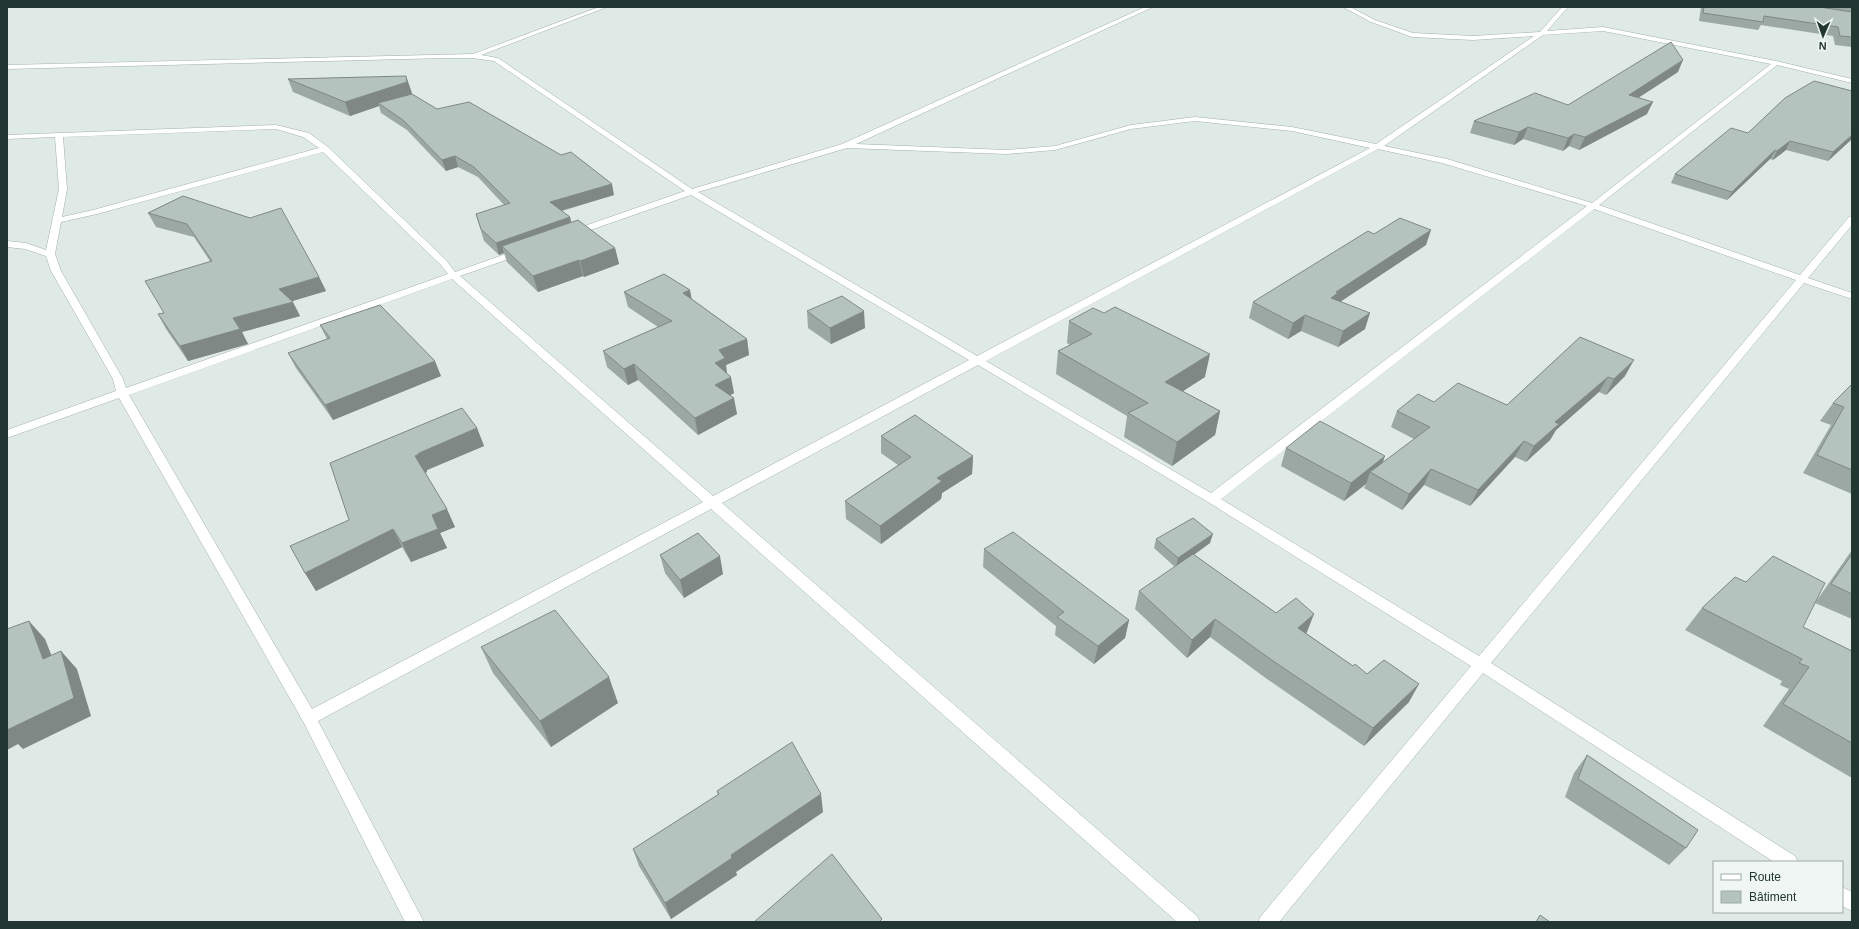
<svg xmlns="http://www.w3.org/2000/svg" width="1859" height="929" font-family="Arial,sans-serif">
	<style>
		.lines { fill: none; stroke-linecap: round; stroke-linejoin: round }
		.street-casing { stroke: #a3b0ac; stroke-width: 1 }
		.street { fill: #fff; fill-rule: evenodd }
		.wall { fill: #9ca8a3 }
		.shaded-wall { fill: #7f8885 }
		.building { fill: #b5c3be; stroke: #7f8885 }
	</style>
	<rect width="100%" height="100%" fill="#dfe9e5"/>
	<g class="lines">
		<g class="street-casing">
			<g id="street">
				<path d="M599 7H607L481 55 498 58 692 189 842 144 1145 7H1153L856 144 1007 150 1055 146 1131 125 1195 117 1292 127 1376 144 1534 36 1473 40 1412 37 1371 22 1343 7H1350L1375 20 1413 33 1473 36 1540 32 1562 7H1568L1547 31 1603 27 1776 61 1852 79V83L1777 65 1599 205 1800 275 1849 217 1852 216V225L1808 278 1852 293V299L1804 283 1491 663 1795 856 1798 862H1774L1483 673 1279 922H1258L1261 916 1471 666 1208 502 978 365 722 503 1197 916 1200 922H1177L711 509 318 721 424 922H405L304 723 119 398 7 438V430L116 391 113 379 51 271 46 256 25 249 7 247V241L26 243 46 250 59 189 55 137 7 139V135L276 125 309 133 328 147 446 260 455 272 517 250H523L525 252 523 254 460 276 713 496 969 360 691 195 576 235H570V231L685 191 494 61 473 58H446L7 69V65L473 54ZM1603 31 1771 64 1592 203 1447 159 1384 146 1543 35ZM1195 121 1292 131 1370 148 977 356 698 192 847 148 1007 154 1055 150 1131 129ZM276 129 303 137 319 148 93 210 62 217 67 189 63 137ZM1378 149 1442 163 1587 206 1211 493 986 361ZM323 152 440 264 448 274 126 388 123 379 61 271 55 254 61 222 97 214ZM1594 209 1796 280 1479 656 1221 499ZM452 279 703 502 312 709 129 395Z"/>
				<path d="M1842 887 1852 892V911L1842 906Z"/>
			</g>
		</g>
		<use href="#street" class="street"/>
	</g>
	<g class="wall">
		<path d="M1701 7H1852V9L1850 12H1852V47L1835 45 1833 36 1761 25 1758 30 1699 21Z"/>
		<path d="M1678 72 1638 98 1647 114 1579 150 1569 146 1563 151 1523 139 1514 145 1470 133 1474 121 1568 105Z"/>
		<path d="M288 79 411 90 412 94 437 109 614 195 562 211 570 217 571 222 615 248 619 264 584 277 583 276 538 292 507 262 504 253 499 255 484 241 476 214 504 205 478 177 458 167 446 171 407 130 381 113 379 106 350 116 293 92Z"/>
		<path d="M1748 133 1852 139 1828 161 1786 150 1773 160 1770 159 1727 200 1671 183 1675 174Z"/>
		<path d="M183 196 319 277 326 291 292 301 300 316 242 332 248 344 188 361 166 329 158 314 164 313 210 261 194 237 156 227 148 213Z"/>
		<path d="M1374 234 1426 245 1341 301 1365 329 1338 347 1301 331 1288 339 1249 318 1253 302Z"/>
		<path d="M624 292 692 299 747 339 749 355 726 365 727 374 734 393 731 395 737 414 698 435 638 380 628 385 607 367 603 351 658 327 628 307Z"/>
		<path d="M807 311 865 328 831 344 808 328Z"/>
		<path d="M1069 321 1205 377 1182 391 1220 411 1215 435 1172 466 1124 437 1127 416 1056 374 1058 351 1070 345 1067 343Z"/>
		<path d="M320 325 441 376 333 420 296 368 288 353 327 339Z"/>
		<path d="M1580 337 1625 376 1606 395 1599 392 1556 430 1550 440 1526 462 1515 457 1470 506 1424 485 1402 510 1364 488 1366 484 1344 501 1281 466 1286 448 1383 463 1414 439 1391 427 1397 411 1434 402 1507 405Z"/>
		<path d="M1852 384V494L1803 473 1831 425 1820 421 1833 403Z"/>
		<path d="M477 428 484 446 427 470V472L425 473 455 527 440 533 447 548 411 562 402 547 316 591 305 573 349 520Z"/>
		<path d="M881 436 973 456 972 474 942 493 941 499 881 544 846 519 845 501 898 465 881 453Z"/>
		<path d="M1156 539 1210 543 1194 555 1276 613 1307 632 1306 633 1353 666 1409 702 1364 746 1267 679 1210 637 1187 658 1135 609 1139 591 1175 567 1154 548Z"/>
		<path d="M984 549 1129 620 1125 638 1094 664 1055 635 1056 626 983 567Z"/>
		<path d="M1852 550V619L1815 603Z"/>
		<path d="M660 555 723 574 684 598 665 573Z"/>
		<path d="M1702 608 1803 627 1852 651V778L1763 726 1789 689 1780 685 1782 681 1685 630Z"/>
		<path d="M481 647 618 703 551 747 493 673Z"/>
		<path d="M1587 755 1686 848 1669 865 1565 797 1574 773Z"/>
		<path d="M717 791 823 812 736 872 737 875 671 919 639 866 633 849 718 795Z"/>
	</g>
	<g class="shaded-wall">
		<path d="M1683 60 1678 72 1624 107 1629 95Z"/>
		<path d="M406 76 411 90 412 95 378 103 379 106 350 116 345 102Z"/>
		<path d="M1653 102 1647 114 1579 150 1585 137Z"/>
		<path d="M1528 127 1523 139 1514 145 1519 132Z"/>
		<path d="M1574 134 1569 146 1563 151 1568 138Z"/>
		<path d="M1852 135V139L1828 161 1833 152Z"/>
		<path d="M1790 141 1786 150 1773 160 1777 151Z"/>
		<path d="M1775 150 1770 159 1727 200 1732 192Z"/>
		<path d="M455 156 458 167 446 171 442 160Z"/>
		<path d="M612 184 614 195 553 213 550 202Z"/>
		<path d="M570 217 573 229 502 246 504 253 499 255 496 243Z"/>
		<path d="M1431 230 1426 245 1334 306 1331 298 1336 292Z"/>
		<path d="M615 248 619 264 584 277 580 261Z"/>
		<path d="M579 260 583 276 538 292 533 276Z"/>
		<path d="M319 277 326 291 286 303 279 289Z"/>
		<path d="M690 290 693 306 683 293Z"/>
		<path d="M293 302 300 316 242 332 248 344 188 361 180 346 233 318Z"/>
		<path d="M864 311 865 328 831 344 830 328Z"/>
		<path d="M1370 313 1365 329 1338 347 1343 331Z"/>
		<path d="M1305 315 1301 331 1288 339 1293 323Z"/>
		<path d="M747 339 749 355 726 365 727 375 715 363 719 350Z"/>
		<path d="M1210 354 1205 377 1160 406 1165 382Z"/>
		<path d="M1634 360 1625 376 1606 395 1614 379Z"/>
		<path d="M435 361 441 376 333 420 325 405Z"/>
		<path d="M634 364 638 380 628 385 624 369Z"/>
		<path d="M731 377 734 393 718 401 715 385Z"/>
		<path d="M1608 377 1599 392 1556 430 1550 440 1526 462 1534 446 1555 422Z"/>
		<path d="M734 398 737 414 698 435 695 418Z"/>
		<path d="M1220 411 1215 435 1172 466 1177 442Z"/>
		<path d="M477 428 484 446 427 470V472L423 474 415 456 419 453Z"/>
		<path d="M1524 441 1515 457 1470 506 1478 490Z"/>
		<path d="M973 456 972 474 942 493 941 499 881 544 880 526 937 478Z"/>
		<path d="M1385 456 1379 474 1370 472 1366 484 1344 501 1351 483Z"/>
		<path d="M1431 469 1424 485 1402 510 1409 494Z"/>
		<path d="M447 509 455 527 440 533 447 548 411 562 402 543 432 515Z"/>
		<path d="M393 529 402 547 316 591 305 573Z"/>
		<path d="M1213 534 1210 543 1176 567 1178 558Z"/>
		<path d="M720 556 723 574 684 598 680 580Z"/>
		<path d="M1314 614 1307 632 1291 646 1298 628Z"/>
		<path d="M1215 619 1210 637 1187 658 1192 640Z"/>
		<path d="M1129 620 1125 638 1094 664 1098 646Z"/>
		<path d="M29 621 45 639 60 677 43 659Z"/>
		<path d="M61 651 77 669 91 716 23 749 18 744 7 750V726Z"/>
		<path d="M609 677 618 703 551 747 540 721Z"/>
		<path d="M1419 684 1409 702 1364 746 1373 728Z"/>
		<path d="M821 794 823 812 736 872 737 875 671 919 665 903 731 855Z"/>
	</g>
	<g class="building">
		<path d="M1704 7H1819L1852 12V37L1840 36 1838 27 1764 16 1763 22 1703 13Z"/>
		<path d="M1671 42 1683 60 1629 95 1653 102 1585 137 1574 134 1568 138 1528 127 1519 132 1474 121 1535 93 1568 105Z"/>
		<path d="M406 76 407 82 345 102 288 79Z"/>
		<path d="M1814 81 1852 91V135L1833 152 1790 141 1777 151 1775 150 1732 192 1675 174 1731 128 1748 133 1785 98Z"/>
		<path d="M412 94 437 109 469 102 561 155 571 152 612 184 550 202 570 217 496 243 481 229 476 214 510 203 474 167 455 156 442 160 403 120 378 103Z"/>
		<path d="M183 196 250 218 281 208 319 277 279 289 293 302 233 318 240 329 180 346 158 314 164 313 145 281 212 261 187 224 148 213Z"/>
		<path d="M1400 218 1431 230 1336 292 1338 293 1331 298 1370 313 1343 331 1305 315 1293 323 1253 302 1368 231 1374 234Z"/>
		<path d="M578 220 615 248 580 261 579 260 533 276 502 246Z"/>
		<path d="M664 274 690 290 683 293 747 339 719 350 725 358 715 363 731 377 715 385 734 398 695 418 634 364 624 369 603 351 672 321 624 292Z"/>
		<path d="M842 296 864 311 830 328 807 311Z"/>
		<path d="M380 305 435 361 325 405 288 353 330 338 320 325Z"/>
		<path d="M1115 307 1210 354 1165 382 1220 411 1177 442 1128 413 1148 403 1058 351 1092 334 1069 321 1093 308 1104 313Z"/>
		<path d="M1580 337 1634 360 1614 379 1608 377 1555 422 1559 424 1534 446 1524 441 1478 490 1431 469 1409 494 1370 472 1430 427 1397 411 1418 394 1434 402 1458 383 1507 405Z"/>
		<path d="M1852 384V470L1817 455 1844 407 1833 403Z"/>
		<path d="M462 408 477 428 419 453V454L415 456 447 509 432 515 438 529 402 543 393 529 305 573 290 546 349 520 330 463Z"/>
		<path d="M915 415 973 456 937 478 942 481 880 526 845 501 911 457 881 436Z"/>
		<path d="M1320 421 1385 456 1351 483 1286 448Z"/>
		<path d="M1193 518 1213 534 1178 558 1156 539Z"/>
		<path d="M1013 532 1129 620 1098 646 1057 617 1064 612 984 549Z"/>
		<path d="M698 533 720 556 680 580 660 555Z"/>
		<path d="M1193 554 1276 613 1296 598 1314 614 1298 628 1353 666 1355 664 1367 674 1384 660 1419 684 1373 728 1273 661 1215 619 1192 640 1139 591Z"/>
		<path d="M1852 554V594L1831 584Z"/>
		<path d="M1773 556 1825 583 1803 627 1852 651V743L1783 704 1809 667 1799 663 1802 659 1702 608 1735 577 1746 582Z"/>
		<path d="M555 610 609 677 540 721 481 647Z"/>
		<path d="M29 621 43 659 61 651 74 698 7 730V629Z"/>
		<path d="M792 742 821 794 731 855 732 858 665 903 633 849 719 794 717 791Z"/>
		<path d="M1587 755 1698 830 1686 848 1578 779Z"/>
		<path d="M832 854 882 919 879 922H754Z"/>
		<path d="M1540 915 1550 922H1536Z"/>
	</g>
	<rect width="1859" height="929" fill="none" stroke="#223732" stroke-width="16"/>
	<rect x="1713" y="861" width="130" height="52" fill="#eff6f3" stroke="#9daaa6"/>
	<rect x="1721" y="874" width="20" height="6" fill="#ffffff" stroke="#9daaa6"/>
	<text x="1749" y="881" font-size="12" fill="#223732">Route</text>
	<rect x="1721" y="891" width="20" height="12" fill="#b5c3be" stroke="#9daaa6"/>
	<text x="1749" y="901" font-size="12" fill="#223732">Bâtiment</text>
	<g transform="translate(1823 36) rotate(182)" stroke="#eff6f3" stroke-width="3" paint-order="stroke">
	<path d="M0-3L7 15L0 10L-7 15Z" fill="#223732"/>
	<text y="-6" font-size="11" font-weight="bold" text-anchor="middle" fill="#223732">N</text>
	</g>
</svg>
